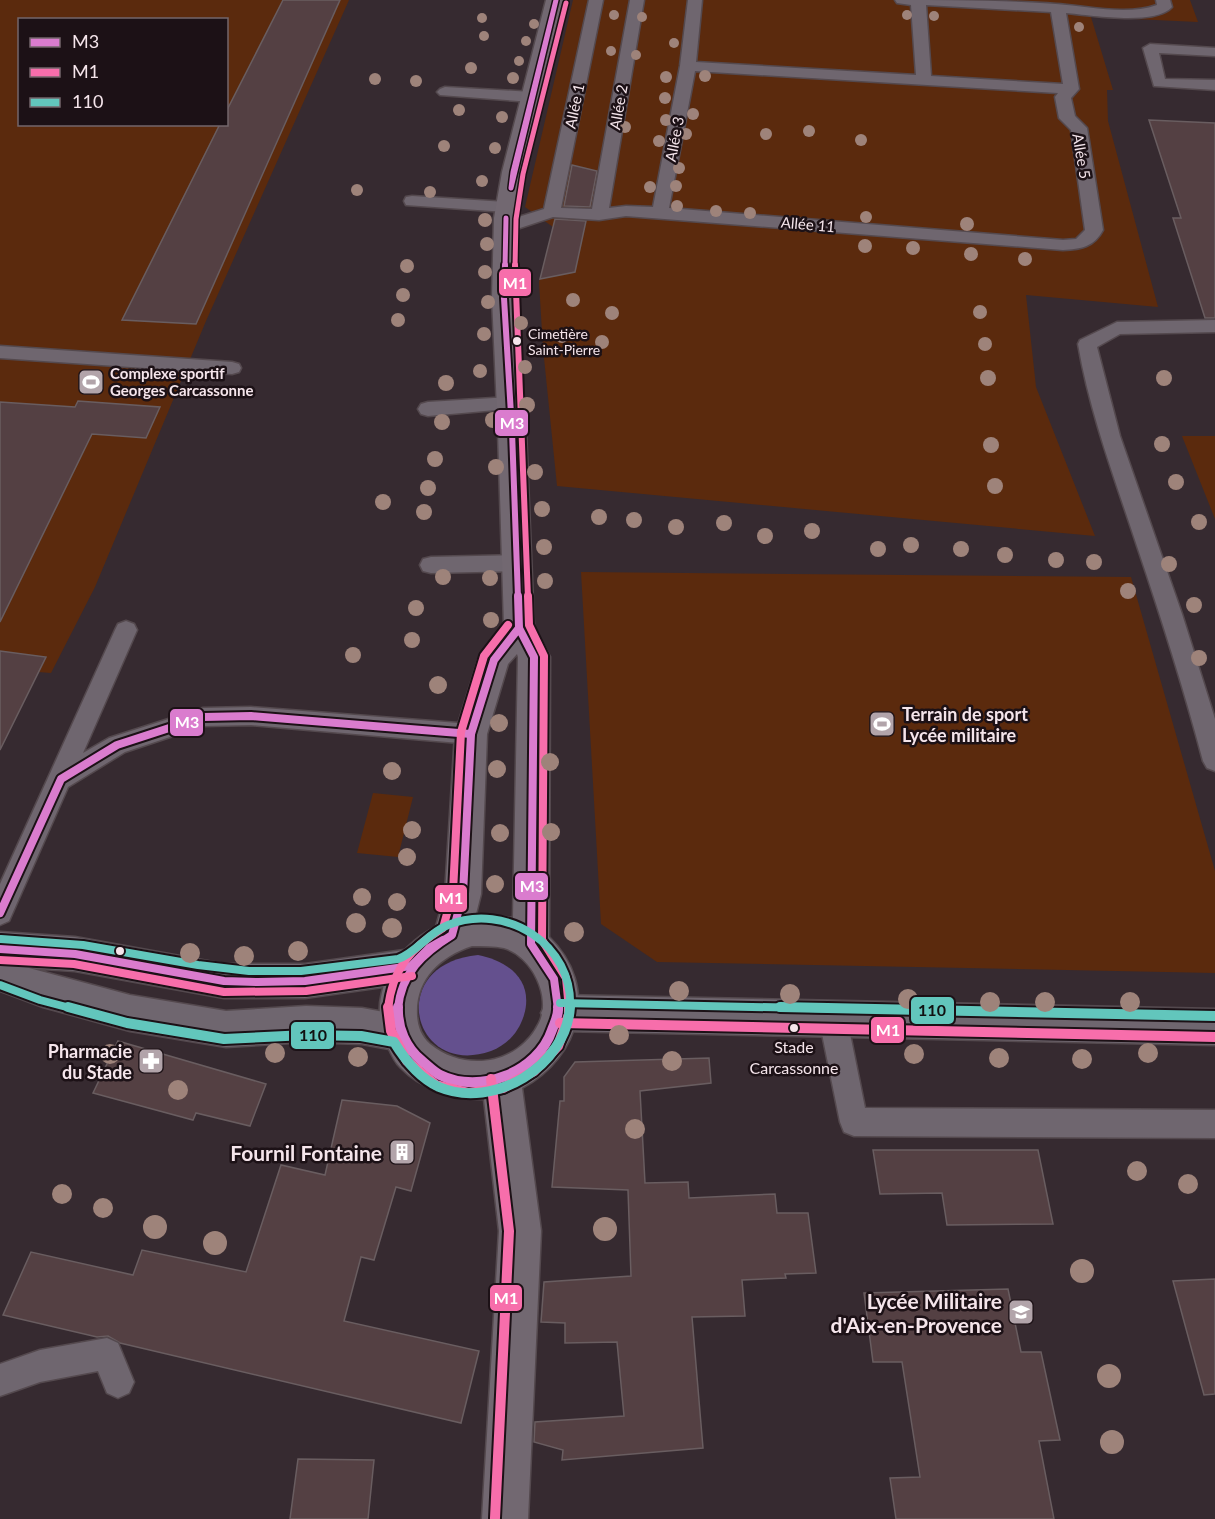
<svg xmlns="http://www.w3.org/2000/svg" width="1215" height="1519" font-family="Lato,sans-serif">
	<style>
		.green { fill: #5b2a0d; fill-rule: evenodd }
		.water { fill: #64508e }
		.building { fill: #544043; stroke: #695d60; stroke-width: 1.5 }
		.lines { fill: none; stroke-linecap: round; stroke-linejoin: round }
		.service-casing { stroke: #54494e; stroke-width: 3 }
		.tertiary-casing { stroke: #54494e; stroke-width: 3 }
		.secondary-casing { stroke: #54494e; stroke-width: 3 }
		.service { fill: #6f666f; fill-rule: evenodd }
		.tertiary { fill: #6f666f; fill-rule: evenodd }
		.secondary { fill: #726871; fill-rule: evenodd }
		.bus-1-far3-casing { stroke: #1c1116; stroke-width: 8 }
		.bus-1-far2-casing { stroke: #1c1116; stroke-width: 10 }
		.bus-1-far1-casing { stroke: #1c1116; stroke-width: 12 }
		.bus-1-casing { stroke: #1c1116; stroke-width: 14 }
		.bus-2-far3-casing { stroke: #1c1116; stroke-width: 8 }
		.bus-2-far2-casing { stroke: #1c1116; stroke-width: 10 }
		.bus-2-far1-casing { stroke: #1c1116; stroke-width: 12 }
		.bus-2-casing { stroke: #1c1116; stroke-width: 14 }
		.bus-3-far1-casing { stroke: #1c1116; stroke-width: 12 }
		.bus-3-casing { stroke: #1c1116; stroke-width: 14 }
		.bus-1-far3 { stroke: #da7cce; stroke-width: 5 }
		.bus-1-far2 { stroke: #da7cce; stroke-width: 6 }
		.bus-1-far1 { stroke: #da7cce; stroke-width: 8 }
		.bus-1 { stroke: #da7cce; stroke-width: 10 }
		.bus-2-far3 { stroke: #f76eab; stroke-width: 5 }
		.bus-2-far2 { stroke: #f76eab; stroke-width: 6 }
		.bus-2-far1 { stroke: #f76eab; stroke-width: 8 }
		.bus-2 { stroke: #f76eab; stroke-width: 10 }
		.bus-3-far1 { stroke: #62c6bc; stroke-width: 8 }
		.bus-3 { stroke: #62c6bc; stroke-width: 10 }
		.tree { fill: #9e837a }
		.bus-dot { fill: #f5e5eb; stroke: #1c1116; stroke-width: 2 }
		.labels { text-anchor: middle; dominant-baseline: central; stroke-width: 5; stroke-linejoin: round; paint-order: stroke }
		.far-bus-label { font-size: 14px; fill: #f5e5eb; stroke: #1c1116; text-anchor: start }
		.far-street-label { font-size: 15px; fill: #f5e5eb; stroke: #1c1116 }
		.far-poi-label { font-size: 15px; font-weight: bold; fill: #f5e5eb; stroke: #1c1116; text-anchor: start }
		.bus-label { font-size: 16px; fill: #f5e5eb; stroke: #1c1116 }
		.poi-label { font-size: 18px; font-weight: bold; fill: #f5e5eb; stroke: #1c1116; text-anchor: start }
		.near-poi-label { font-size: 21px; font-weight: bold; fill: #f5e5eb; stroke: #1c1116; text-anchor: end }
		.line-badge { stroke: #1c1116; stroke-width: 2 }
		.badge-label { font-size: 16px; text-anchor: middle; font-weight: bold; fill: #fff }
		.pale-badge-label { font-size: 16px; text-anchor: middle; font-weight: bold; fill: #111 }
	</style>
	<rect width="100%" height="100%" fill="#362a30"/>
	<g class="green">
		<path d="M0 0H349L206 321 95 587 51 673 0 669ZM20 20H226V124H20Z"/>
		<path d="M573 0H1190L1198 22 1091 17 1113 90H1107L1108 121 1158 307 1026 295 1036 387 1095 536 557 486 543 348 539 282 553 227 525 207Z"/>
		<path d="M1182 436H1215V519Z"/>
		<path d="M581 572 1131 577 1215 871V973L657 962 601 924Z"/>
		<path d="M373 793 413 797 398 857 357 853Z"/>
	</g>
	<path class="water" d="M478 955C509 961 534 981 524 1015 519 1032 507 1045 491 1051 412 1079 384 964 478 955Z"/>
	<g class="building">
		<path d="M283 0H340L196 324 122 320 220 124H226V112Z"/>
		<path d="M1149 120 1215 123V318H1205L1173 218H1181Z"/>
		<path d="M572 165 597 171 590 207 564 206Z"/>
		<path d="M555 219 586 221 575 272 540 279Z"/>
		<path d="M78 401 160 407 146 438 92 434 0 622V402L75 407Z"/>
		<path d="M0 651 46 657 0 750Z"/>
		<path d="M118 1041 266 1084 250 1126 196 1113 193 1120 93 1093Z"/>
		<path d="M709 1058 711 1083 640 1091 645 1183 688 1182 689 1198 775 1194 777 1213H808L816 1273 785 1274 786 1278 742 1280 745 1316 692 1317 703 1448 562 1460 563 1450 534 1442 535 1422 624 1416 617 1342 565 1343V1323L541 1322 544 1282 631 1276 628 1190 552 1187 560 1101H564V1077L575 1062Z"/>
		<path d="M342 1100 397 1106 430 1123 411 1191 396 1187 374 1260 361 1257 344 1321 479 1351 461 1423 120 1343 108 1336 97 1337 3 1315 31 1252 133 1275 142 1250 246 1272 281 1165 325 1175Z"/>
		<path d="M873 1150H1038L1053 1224 947 1225 942 1193 880 1194Z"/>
		<path d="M1215 1279V1394L1204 1395 1173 1281Z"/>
		<path d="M1008 1289 1021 1352H1041L1060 1440 1039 1441 1054 1519H896L890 1478 920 1477 902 1362H873L864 1293Z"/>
		<path d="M298 1459 374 1460 368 1519H290Z"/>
	</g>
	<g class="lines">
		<g class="service-casing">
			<g id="service">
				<path d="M589 0H603L561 208 592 209 630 0H644L609 208 626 206 653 207 680 66 688 0H702L696 62 916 75 911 5 897 3 895 0C949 0 1003 0 1056 4 1088 6 1126 16 1157 5L1156 0H1170L1172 7C1155 26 1090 15 1066 13L1079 89 1071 98 1075 116 1087 128 1103 230C1094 247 1081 249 1063 250L626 216 599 220 553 217 511 231H499L496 227 499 223 544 209ZM926 5 1051 12 1063 84 931 76ZM695 71 1058 93 1055 97 1059 118 1071 130 1085 230 1076 239 1063 240 669 208Z"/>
				<path d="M1150 44 1215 48V56L1159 53 1165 79 1215 80V90L1154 86 1143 48Z"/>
				<path d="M445 87 532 92 540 97 532 102 440 95 437 92 440 89Z"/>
				<path d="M412 196 506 202 514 207 506 212 406 205 404 201 406 197Z"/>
				<path d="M1215 320V332L1120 334 1097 347 1120 436 1182 614 1215 719V771L1207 768 1203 761C1184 689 1161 617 1137 546 1115 479 1090 414 1078 344L1080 340 1117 322Z"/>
				<path d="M0 346 232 362 239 364 241 368 239 372 232 374 0 358Z"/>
				<path d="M510 397 517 398 520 403 517 408 428 416 421 414 418 409 421 404 428 402Z"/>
				<path d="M516 555 524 557 527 563 524 569 516 571 431 573 423 571 420 565 423 559 431 557Z"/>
				<path d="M126 621 134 624 137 630 83 753 109 738 203 708 251 707 471 724 479 727 483 734 479 741 471 744 251 725 203 726 125 752 68 787 9 921 0 925V884L115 630 118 624Z"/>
				<path d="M833 1006 843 1010 847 1019 865 1108 1215 1110V1138L854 1136 844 1132 840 1122 819 1019 823 1010Z"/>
				<path d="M107 1338 118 1343 134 1382 129 1393 118 1398 107 1393 98 1371 40 1382 0 1396V1364L40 1350Z"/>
			</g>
		</g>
		<g class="tertiary-casing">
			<g id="tertiary">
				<path d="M0 932 75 937 224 964H305L411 949 424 954 429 966 424 978 411 983 305 998H224L75 971 29 968 130 995 226 1011 306 1006 362 1008 400 1015 413 1020 419 1033 413 1046 400 1051 362 1044 306 1042 226 1047 130 1031 43 1007 0 991Z"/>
				<path d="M560 995 1215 1009V1045L560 1031 547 1025 541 1013 547 1001Z"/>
			</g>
		</g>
		<g class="secondary-casing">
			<path id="secondary" d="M546 0H566L524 172 518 218 516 298 526 431 534 628 550 657 549 937C600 987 580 1057 522 1088L541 1231 528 1519H482L499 1231 484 1099C454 1100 421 1089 400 1067 393 1060 390 1051 386 1042 367 997 394 947 436 927L445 894 455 734 478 660 504 625 498 431 492 298 494 218 502 172ZM517 654 518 657 513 918 476 914 481 894 487 734 508 664ZM472 946C482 946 494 946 504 948 532 956 552 997 539 1023 518 1066 464 1072 430 1044 421 1036 418 1027 417 1016 415 980 439 957 472 946Z"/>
		</g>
		<use href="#service" class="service"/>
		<use href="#tertiary" class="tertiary"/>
		<use href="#secondary" class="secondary"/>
		<g class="bus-1-far3-casing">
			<g id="bus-1-far3">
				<path d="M556 0 511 188 513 172Z"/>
				<path d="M505 267 506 218"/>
			</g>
		</g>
		<g class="bus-1-far2-casing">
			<path id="bus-1-far2" d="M505 265 504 298 512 431 518 598"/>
		</g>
		<g class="bus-1-far1-casing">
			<g id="bus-1-far1">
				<path d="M518 596 519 628"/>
				<path d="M0 913 61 779 117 745 203 717 251 716 471 734"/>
				<path d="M0 949 75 954 224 981 258 982 305 981 411 966 429 948 443 940"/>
				<path d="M398 1009C401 973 423 953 452 935L463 894 471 734 494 660 519 628 534 657 531 944 554 979 558 1009"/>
			</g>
		</g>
		<g class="bus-1-casing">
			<path id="bus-1" d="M398 1007C397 1028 406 1048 422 1061 427 1065 434 1072 440 1075 480 1095 538 1072 552 1030 555 1022 559 1015 558 1007"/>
		</g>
		<g class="bus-2-far3-casing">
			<path id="bus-2-far3" d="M515 267 516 219 523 174 566 3"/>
		</g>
		<g class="bus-2-far2-casing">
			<path id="bus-2-far2" d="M515 265 528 598"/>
		</g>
		<g class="bus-2-far1-casing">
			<g id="bus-2-far1">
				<path d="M528 596 529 625 544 656 542 940 566 978 569 1009"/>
				<path d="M0 960 74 964 224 992 306 991 412 976"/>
				<path d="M388 1009C392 970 410 948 443 928L453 892 461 732 484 656 508 625"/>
			</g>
		</g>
		<g class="bus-2-casing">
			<g id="bus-2">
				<path d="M388 1007 391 1031 407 1061 436 1085 469 1093 503 1088 534 1071 558 1046 569 1014V1007"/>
				<path d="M560 1023 1215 1037"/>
				<path d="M491 1079 509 1231 495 1518"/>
			</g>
		</g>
		<g class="bus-3-far1-casing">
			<g id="bus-3-far1">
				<path d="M1 939 83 945 198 965 249 971H301L398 959C416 953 428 933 448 925 506 902 574 944 570 1009"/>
				<path d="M0 985 40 1000 74 1009"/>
				<path d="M560 1003 855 1009"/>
			</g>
		</g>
		<g class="bus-3-casing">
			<g id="bus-3">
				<path d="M68 1007 127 1023 224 1039 306 1035 361 1036 394 1042C405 1060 419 1078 439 1087 494 1110 566 1066 570 1007"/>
				<path d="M780 1007 1215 1016"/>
			</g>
		</g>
		<use href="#bus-1-far3" class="bus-1-far3"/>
		<use href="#bus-1-far2" class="bus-1-far2"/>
		<use href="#bus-1-far1" class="bus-1-far1"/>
		<use href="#bus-1" class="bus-1"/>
		<use href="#bus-2-far3" class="bus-2-far3"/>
		<use href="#bus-2-far2" class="bus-2-far2"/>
		<use href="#bus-2-far1" class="bus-2-far1"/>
		<use href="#bus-2" class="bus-2"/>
		<use href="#bus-3-far1" class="bus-3-far1"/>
		<use href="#bus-3" class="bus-3"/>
	</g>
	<g class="tree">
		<circle cx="614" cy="15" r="5"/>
		<circle cx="907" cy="15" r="5"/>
		<circle cx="934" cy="16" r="5"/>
		<circle cx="642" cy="17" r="5"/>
		<circle cx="482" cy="18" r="5"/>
		<circle cx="534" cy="24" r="5"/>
		<circle cx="1079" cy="27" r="5"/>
		<circle cx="484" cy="36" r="5"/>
		<circle cx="526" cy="41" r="5"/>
		<circle cx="674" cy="43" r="5"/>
		<circle cx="611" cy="51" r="5"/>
		<circle cx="636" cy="55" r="5"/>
		<circle cx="519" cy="61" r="5"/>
		<circle cx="471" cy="68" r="6"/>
		<circle cx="705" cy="76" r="6"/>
		<circle cx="666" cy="77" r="6"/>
		<circle cx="513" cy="78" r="6"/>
		<circle cx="375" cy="79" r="6"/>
		<circle cx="416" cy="81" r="6"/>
		<circle cx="665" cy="98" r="6"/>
		<circle cx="459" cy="110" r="6"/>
		<circle cx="693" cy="114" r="6"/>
		<circle cx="502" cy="117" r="6"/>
		<circle cx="666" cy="120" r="6"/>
		<circle cx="625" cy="127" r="6"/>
		<circle cx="809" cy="131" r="6"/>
		<circle cx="686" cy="134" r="6"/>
		<circle cx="766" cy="134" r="6"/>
		<circle cx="861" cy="140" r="6"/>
		<circle cx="659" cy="141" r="6"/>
		<circle cx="444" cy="146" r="6"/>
		<circle cx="495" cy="148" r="6"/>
		<circle cx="679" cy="168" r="6"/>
		<circle cx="482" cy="181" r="6"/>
		<circle cx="676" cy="186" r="6"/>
		<circle cx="650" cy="187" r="6"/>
		<circle cx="357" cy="190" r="6"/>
		<circle cx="430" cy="192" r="6"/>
		<circle cx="677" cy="206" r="6"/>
		<circle cx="716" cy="211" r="6"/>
		<circle cx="750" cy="213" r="6"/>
		<circle cx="866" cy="217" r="6"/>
		<circle cx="485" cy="220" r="7"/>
		<circle cx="967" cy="224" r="7"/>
		<circle cx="487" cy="244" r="7"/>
		<circle cx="865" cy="246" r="7"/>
		<circle cx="913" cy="248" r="7"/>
		<circle cx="971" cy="254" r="7"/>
		<circle cx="1025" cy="259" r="7"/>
		<circle cx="407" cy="266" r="7"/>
		<circle cx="485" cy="272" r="7"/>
		<circle cx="403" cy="295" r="7"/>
		<circle cx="573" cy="300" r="7"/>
		<circle cx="488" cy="302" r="7"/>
		<circle cx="980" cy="312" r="7"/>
		<circle cx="612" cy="313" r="7"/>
		<circle cx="398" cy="320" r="7"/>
		<circle cx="521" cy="323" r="7"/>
		<circle cx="484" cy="334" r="7"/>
		<circle cx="562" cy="336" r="7"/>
		<circle cx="602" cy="342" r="7"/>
		<circle cx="985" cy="344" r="7"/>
		<circle cx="525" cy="367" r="7"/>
		<circle cx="480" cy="371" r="7"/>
		<circle cx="988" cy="378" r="8"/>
		<circle cx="1164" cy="378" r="8"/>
		<circle cx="446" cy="383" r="8"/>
		<circle cx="527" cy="405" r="8"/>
		<circle cx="493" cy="420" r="8"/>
		<circle cx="442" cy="422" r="8"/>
		<circle cx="1162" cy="444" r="8"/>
		<circle cx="991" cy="445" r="8"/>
		<circle cx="435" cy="459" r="8"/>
		<circle cx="496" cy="467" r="8"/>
		<circle cx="535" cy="472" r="8"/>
		<circle cx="1176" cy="482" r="8"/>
		<circle cx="995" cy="486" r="8"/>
		<circle cx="428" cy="488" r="8"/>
		<circle cx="383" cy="502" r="8"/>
		<circle cx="542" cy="509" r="8"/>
		<circle cx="424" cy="512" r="8"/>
		<circle cx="599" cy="517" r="8"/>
		<circle cx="634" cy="520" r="8"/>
		<circle cx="1199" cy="522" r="8"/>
		<circle cx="724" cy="523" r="8"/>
		<circle cx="676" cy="527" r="8"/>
		<circle cx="812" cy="531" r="8"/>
		<circle cx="765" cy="536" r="8"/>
		<circle cx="911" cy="545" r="8"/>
		<circle cx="544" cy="547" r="8"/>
		<circle cx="878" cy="549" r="8"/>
		<circle cx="961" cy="549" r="8"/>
		<circle cx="1005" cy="555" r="8"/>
		<circle cx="1056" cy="560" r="8"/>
		<circle cx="1094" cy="562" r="8"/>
		<circle cx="1169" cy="564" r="8"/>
		<circle cx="443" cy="577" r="8"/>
		<circle cx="490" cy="578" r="8"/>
		<circle cx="545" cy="581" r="8"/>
		<circle cx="1128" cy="591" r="8"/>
		<circle cx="1194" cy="605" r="8"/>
		<circle cx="416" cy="608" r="8"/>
		<circle cx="491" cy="620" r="8"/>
		<circle cx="412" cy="640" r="8"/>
		<circle cx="353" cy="655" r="8"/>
		<circle cx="1199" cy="658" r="8"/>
		<circle cx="438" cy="685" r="9"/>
		<circle cx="499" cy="723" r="9"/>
		<circle cx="550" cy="762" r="9"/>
		<circle cx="497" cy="769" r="9"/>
		<circle cx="392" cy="771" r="9"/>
		<circle cx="412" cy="830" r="9"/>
		<circle cx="551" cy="832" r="9"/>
		<circle cx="500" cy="833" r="9"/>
		<circle cx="407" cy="857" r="9"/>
		<circle cx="495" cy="884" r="9"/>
		<circle cx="362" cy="897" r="9"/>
		<circle cx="397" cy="902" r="9"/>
		<circle cx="356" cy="923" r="10"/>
		<circle cx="392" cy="928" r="10"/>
		<circle cx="574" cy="932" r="10"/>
		<circle cx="298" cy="951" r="10"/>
		<circle cx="190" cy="953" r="10"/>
		<circle cx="244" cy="956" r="10"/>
		<circle cx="679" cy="991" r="10"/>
		<circle cx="790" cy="994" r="10"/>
		<circle cx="908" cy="999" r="10"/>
		<circle cx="990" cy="1002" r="10"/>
		<circle cx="1045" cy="1002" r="10"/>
		<circle cx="1130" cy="1002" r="10"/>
		<circle cx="619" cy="1035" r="10"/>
		<circle cx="275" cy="1053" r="10"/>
		<circle cx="1148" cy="1053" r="10"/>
		<circle cx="110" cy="1054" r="10"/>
		<circle cx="914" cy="1054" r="10"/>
		<circle cx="358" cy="1057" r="10"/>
		<circle cx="999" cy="1058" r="10"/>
		<circle cx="1082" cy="1059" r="10"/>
		<circle cx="672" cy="1061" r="10"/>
		<circle cx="178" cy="1090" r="10"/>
		<circle cx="635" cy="1129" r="10"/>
		<circle cx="1137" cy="1171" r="10"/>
		<circle cx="1188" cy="1184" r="10"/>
		<circle cx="62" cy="1194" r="10"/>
		<circle cx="103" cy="1208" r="10"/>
		<circle cx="155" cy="1227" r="12"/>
		<circle cx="605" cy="1229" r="12"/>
		<circle cx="215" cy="1243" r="12"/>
		<circle cx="1082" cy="1271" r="12"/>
		<circle cx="1109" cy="1376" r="12"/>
		<circle cx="1112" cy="1442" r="12"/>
	</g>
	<defs>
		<g id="stadium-square" transform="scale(1.35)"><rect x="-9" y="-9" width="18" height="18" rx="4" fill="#b2a4aa" stroke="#1c1116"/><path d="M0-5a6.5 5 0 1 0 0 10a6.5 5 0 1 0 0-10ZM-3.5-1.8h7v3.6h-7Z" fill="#fff"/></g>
		<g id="pharmacy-square" transform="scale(1.35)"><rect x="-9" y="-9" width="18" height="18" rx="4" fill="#b2a4aa" stroke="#1c1116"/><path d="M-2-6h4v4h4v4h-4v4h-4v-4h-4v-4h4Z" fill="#fff"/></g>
		<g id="building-square" transform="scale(1.35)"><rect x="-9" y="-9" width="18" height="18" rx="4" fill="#b2a4aa" stroke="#1c1116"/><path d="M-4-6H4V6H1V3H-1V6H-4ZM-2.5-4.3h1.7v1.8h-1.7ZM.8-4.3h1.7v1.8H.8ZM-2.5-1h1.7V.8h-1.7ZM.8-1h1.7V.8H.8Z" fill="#fff"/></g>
		<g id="school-square" transform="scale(1.35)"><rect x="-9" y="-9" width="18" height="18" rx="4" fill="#b2a4aa" stroke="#1c1116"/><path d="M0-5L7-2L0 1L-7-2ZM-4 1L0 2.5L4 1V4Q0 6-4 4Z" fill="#fff"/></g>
	</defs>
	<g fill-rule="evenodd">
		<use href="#stadium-square" x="91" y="382"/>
		<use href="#stadium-square" x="882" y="724"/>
		<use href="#pharmacy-square" x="151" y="1061"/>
		<use href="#building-square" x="402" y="1152"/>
		<use href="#school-square" x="1021" y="1312"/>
	</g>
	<g class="bus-dot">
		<circle cx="517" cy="341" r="5"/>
		<circle cx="120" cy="951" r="5"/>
		<circle cx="794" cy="1028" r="5"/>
	</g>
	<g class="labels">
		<g class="far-bus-label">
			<text x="528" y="333">Cimetière<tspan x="528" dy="16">Saint-Pierre</tspan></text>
		</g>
		<g class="far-street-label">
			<text transform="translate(574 106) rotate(-78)">Allée 1</text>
			<text transform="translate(618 107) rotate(-80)">Allée 2</text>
			<text transform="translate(674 139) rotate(-79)">Allée 3</text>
			<text transform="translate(1082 156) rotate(80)">Allée 5</text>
			<text transform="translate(808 224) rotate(5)">Allée 11</text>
		</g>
		<g class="far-poi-label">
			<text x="110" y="373">Complexe sportif<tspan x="110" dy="17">Georges Carcassonne</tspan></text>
		</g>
		<g class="bus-label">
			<text x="794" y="1046">Stade<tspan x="794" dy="21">Carcassonne</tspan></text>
		</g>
		<g class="poi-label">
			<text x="902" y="714">Terrain de sport<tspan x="902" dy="21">Lycée militaire</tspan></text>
			<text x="132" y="1051" text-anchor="end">Pharmacie<tspan x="132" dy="21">du Stade</tspan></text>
		</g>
		<g class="near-poi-label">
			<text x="382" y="1152">Fournil Fontaine</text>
			<text x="1002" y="1300">Lycée Militaire<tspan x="1002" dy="24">d'Aix-en-Provence</tspan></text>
		</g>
	</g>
	<g class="line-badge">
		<rect x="498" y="268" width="34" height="29" rx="6" fill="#f76eab"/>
		<rect x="494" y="409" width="35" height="28" rx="6" fill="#da7cce"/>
		<rect x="169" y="708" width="35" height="29" rx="6" fill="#da7cce"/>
		<rect x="514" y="872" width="35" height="29" rx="6" fill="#da7cce"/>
		<rect x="434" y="884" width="34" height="29" rx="6" fill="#f76eab"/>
		<rect x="910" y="996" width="45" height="29" rx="6" fill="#62c6bc"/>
		<rect x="870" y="1016" width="35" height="28" rx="6" fill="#f76eab"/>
		<rect x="290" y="1021" width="45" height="29" rx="6" fill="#62c6bc"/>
		<rect x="489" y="1284" width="34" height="28" rx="6" fill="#f76eab"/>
	</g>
	<g class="badge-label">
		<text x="515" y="289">M1</text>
		<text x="512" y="429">M3</text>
		<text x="187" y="728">M3</text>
		<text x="532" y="892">M3</text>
		<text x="451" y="904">M1</text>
		<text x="888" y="1036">M1</text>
		<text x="506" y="1304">M1</text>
	</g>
	<g class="pale-badge-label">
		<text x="932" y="1016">110</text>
		<text x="313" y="1041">110</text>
	</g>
	<rect x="18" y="18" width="210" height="108" fill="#1c1116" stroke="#73666b" stroke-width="1.5"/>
	<rect x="30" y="38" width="30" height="9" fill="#da7cce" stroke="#73666b" stroke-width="1.5"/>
	<text x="72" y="48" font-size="18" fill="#f5e5eb">M3</text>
	<rect x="30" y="68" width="30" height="9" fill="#f76eab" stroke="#73666b" stroke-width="1.5"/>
	<text x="72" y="78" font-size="18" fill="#f5e5eb">M1</text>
	<rect x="30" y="98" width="30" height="9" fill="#62c6bc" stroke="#73666b" stroke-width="1.5"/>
	<text x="72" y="108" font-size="18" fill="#f5e5eb">110</text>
</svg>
